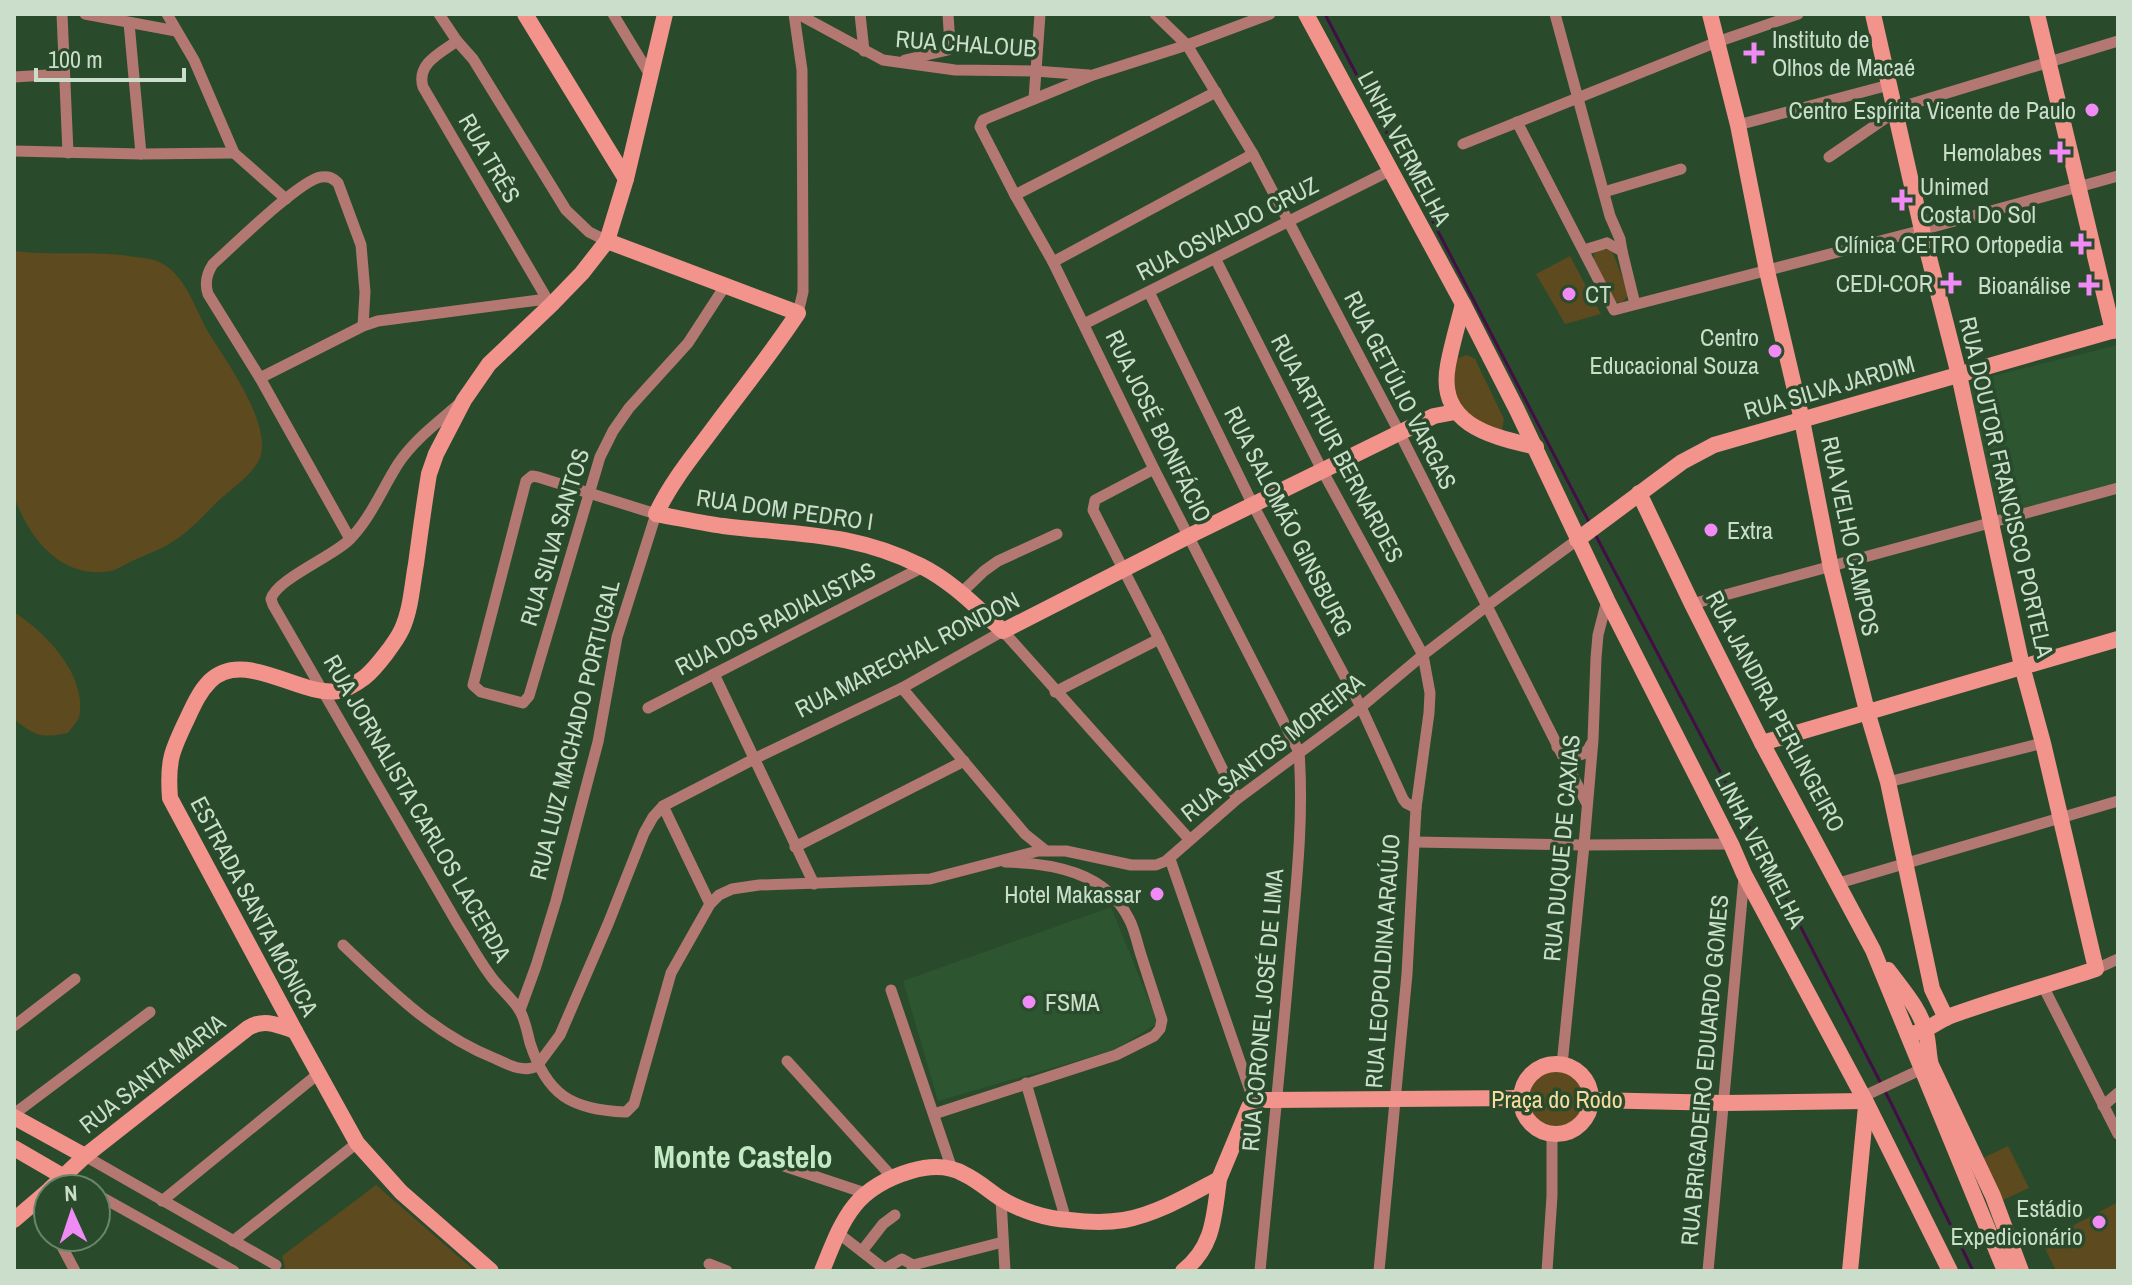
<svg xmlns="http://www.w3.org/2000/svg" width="2132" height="1285" font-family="'Archivo Narrow',sans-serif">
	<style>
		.built { fill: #2d5530 }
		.green { fill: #5d4a1e }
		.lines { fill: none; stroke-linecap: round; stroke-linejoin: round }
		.stream { stroke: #430e46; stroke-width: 3 }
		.street { stroke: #b37872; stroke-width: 11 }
		.secondary { stroke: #f2948c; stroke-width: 16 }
		.poi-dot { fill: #f08bf5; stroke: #294b2b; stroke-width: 3 }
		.labels { text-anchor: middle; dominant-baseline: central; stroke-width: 7; stroke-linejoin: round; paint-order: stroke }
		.poi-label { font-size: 24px; fill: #cadecb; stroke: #294b2b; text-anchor: end }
		.street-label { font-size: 24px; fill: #cadecb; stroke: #294b2b }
		.park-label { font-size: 24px; fill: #f8dc9f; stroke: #294b2b }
		.district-label { font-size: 32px; font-weight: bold; fill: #c3eac4; stroke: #294b2b }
	</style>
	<rect width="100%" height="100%" fill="#294b2b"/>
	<g class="built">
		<path d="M2118 345V484L2000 521 1968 382Z"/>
		<path d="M1111 907 1158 1023 1114 1050 938 1101 903 981Z"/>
	</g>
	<g class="green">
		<path d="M1602 249 1612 251 1629 294 1622 303 1616 302 1594 260V253Z"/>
		<path d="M14 251C54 256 95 250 135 257 143 258 151 258 159 262 186 274 195 310 210 335 228 364 269 420 261 455 256 473 229 490 216 503 206 513 196 524 185 533 169 546 151 553 132 561 125 564 117 570 110 571 61 580 28 537 14 496Z"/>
		<path d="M1570 256 1601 314 1565 324 1536 274Z"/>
		<path d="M1467 355 1475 359 1504 419 1502 431 1464 418 1450 372 1452 360Z"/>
		<path d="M14 612C45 632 84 672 80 712 80 720 72 727 68 733 41 738 36 737 14 719Z"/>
		<circle cx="1557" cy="1099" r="30"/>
		<path d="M2008 1146 2029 1188 2003 1200 1983 1158Z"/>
		<path d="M376 1185 475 1271H281L285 1267 282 1256Z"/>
		<path d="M2118 1202V1271H2056L2042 1242Z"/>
	</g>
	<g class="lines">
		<g class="stream">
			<path d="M1325 14 1589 522"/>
			<path d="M1596 536 1769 865 1892 1105 1973 1271"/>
		</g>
		<g class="street">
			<path d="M62 14 68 153"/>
			<path d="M85 14 176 31"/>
			<path d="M167 14 194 60 234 153 286 199"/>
			<path d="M439 14 457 41 473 59 566 210 589 232 607 241"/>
			<path d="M613 14 650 75"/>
			<path d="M794 14 802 70 803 267V292L798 313"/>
			<path d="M798 14 883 60 955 70 1035 71 1089 75"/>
			<path d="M860 14 864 51"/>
			<path d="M1155 14 1187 45 1253 154 1395 424 1586 802"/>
			<path d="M1555 14 1610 216 1620 239 1622 251"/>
			<path d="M129 23 141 154"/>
			<path d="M457 41C440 53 416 64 423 87L547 299 552 304"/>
			<path d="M905 60 948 50 950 45 948 14"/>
			<path d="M14 77 64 74"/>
			<path d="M1034 99 1040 14"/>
			<path d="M1517 122 1614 310 1911 233 2118 176"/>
			<path d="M1738 125 1889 85"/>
			<path d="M1463 144 1717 42 1798 14"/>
			<path d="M14 151 141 154 234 153"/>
			<path d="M1829 157 1896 111 1911 104 2118 41"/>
			<path d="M1604 192 1681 169"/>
			<path d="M1015 195 1216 92"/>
			<path d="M1607 243 1622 251 1635 304"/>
			<path d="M1584 250 1607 243"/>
			<path d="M1216 260 1322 470 1423 655 1430 693 1429 713 1416 808 1407 974 1379 1271"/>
			<path d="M1053 262 1253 154"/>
			<path d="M1149 292 1253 505 1361 707 1403 799 1406 803 1416 808"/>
			<path d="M1084 324 1389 171"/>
			<path d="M260 378 363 326 378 321 547 299"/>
			<path d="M459 404C437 423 414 440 398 464 382 489 370 520 348 541 331 557 276 580 271 599L273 605 457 923C468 940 478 959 490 975 498 987 510 996 518 1008 525 1017 527 1032 530 1043 547 1095 571 1110 626 1112L634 1104 671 973 710 904 719 895 732 889 759 885 930 879 1038 851H1066L1131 865H1156L1166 861 1237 799 1361 707 1423 655 1487 606 1577 540"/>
			<path d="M1154 469 1095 500 1093 510 1159 639 1237 799"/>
			<path d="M350 539 260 378 208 294C204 282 207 273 213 264 233 246 300 180 321 177 329 176 333 178 338 183L361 245 365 292 363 326"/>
			<path d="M961 593 984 571 998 561 1057 534"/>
			<path d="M1692 604 2118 488"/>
			<path d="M714 674 814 884"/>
			<path d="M902 688 1025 834 1045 850"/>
			<path d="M1055 692 1159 639"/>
			<path d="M648 708 923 567"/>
			<path d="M1557 747C1570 754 1584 762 1591 744"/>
			<path d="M1888 782 2043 743"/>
			<path d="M663 806 710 904"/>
			<path d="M1415 842 1584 845 1731 844"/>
			<path d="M795 847 964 761"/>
			<path d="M1170 859 1254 1102"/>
			<path d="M1839 883 2118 801"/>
			<path d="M343 945C392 991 433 1034 496 1059 509 1065 524 1073 537 1066"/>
			<path d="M2096 969 2118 959"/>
			<path d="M2043 986 2118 1134"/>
			<path d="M891 990 952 1169"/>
			<path d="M520 1010 536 966 556 901 598 742 617 637 656 514 538 477 532 476 526 481 473 685 481 692 523 703 529 696 600 457 613 431 629 408 688 343 725 286"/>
			<path d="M14 1026 75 979"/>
			<path d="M787 1061 892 1177"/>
			<path d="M1562 1065 1584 845 1593 740 1596 658 1598 635 1607 600"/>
			<path d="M537 1066 560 1035 608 924 644 833 653 817 663 806 754 759 902 688 1003 631 1189 839"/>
			<path d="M1026 1083 1066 1220"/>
			<path d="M1862 1097 1922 1069"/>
			<path d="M2103 1106 2118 1093"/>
			<path d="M14 1114 150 1012"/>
			<path d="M934 1114 1116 1055 1154 1036 1160 1029 1162 1020C1155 998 1148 977 1141 955 1137 943 1135 930 1129 919 1106 872 1052 863 1005 862"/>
			<path d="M85 1156 276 1265"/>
			<path d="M763 1159 865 1193"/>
			<path d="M64 1177 86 1189"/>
			<path d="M96 1194 234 1271"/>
			<path d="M1001 1199 1005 1271"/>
			<path d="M37 1200 48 1221"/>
			<path d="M162 1201 318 1074"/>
			<path d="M838 1233 887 1271"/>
			<path d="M57 1237 75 1271"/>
			<path d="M233 1241 357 1143"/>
			<path d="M862 1251 883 1224 895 1215"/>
			<path d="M709 1264 727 1271"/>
			<path d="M913 1265 1003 1242"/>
			<path d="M885 1269 902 1259 913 1265 912 1270"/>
			<path d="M1260 1271C1270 1165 1281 1060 1290 954 1296 887 1304 819 1299 752L1154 469 1053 262 1015 195 980 127 983 120 1093 75 1187 45 1270 14"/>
			<path d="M1547 1271 1552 1196V1134"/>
			<path d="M1708 1271 1744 877"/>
		</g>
		<g class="secondary">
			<path d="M525 14 626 179"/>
			<path d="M1306 14 1463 304 1517 410 1607 600 1731 844 1744 874 1867 1104 1950 1271"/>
			<path d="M1710 14 1738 125 1767 271 1802 420 1831 568 1867 711 1888 782 1932 989 1946 1018"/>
			<path d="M1873 14 1922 230 1959 375 2022 666 2043 743 2096 969C2048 985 2000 998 1953 1015 1936 1021 1926 1033 1908 1034"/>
			<path d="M2037 14 2113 331"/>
			<path d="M607 241 798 313C773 351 745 386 718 422 696 452 672 480 656 514 679 518 701 523 723 526 795 535 854 532 921 566 953 582 977 608 1003 631L1189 536 1399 433 1434 416 1455 412"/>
			<path d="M1463 304C1458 324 1452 344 1448 365 1437 425 1490 436 1536 447"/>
			<path d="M1639 493 1692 604 1762 743 1873 950 2005 1271"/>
			<path d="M1577 540 1682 462 1714 445 2118 329"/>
			<path d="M1762 743 2118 639"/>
			<path d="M1888 970C1902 989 1921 1010 1926 1033 1929 1044 1928 1054 1931 1065L1993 1196 2021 1271"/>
			<circle cx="1556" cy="1099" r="35"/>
			<path d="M1591 1100 1725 1103 1864 1101"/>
			<path d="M14 1117 85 1156"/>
			<path d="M14 1148 64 1177"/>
			<path d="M50 1189 85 1156 248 1028C264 1018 278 1025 295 1031"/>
			<path d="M14 1220 48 1191"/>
			<path d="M491 1271 401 1192 357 1143 295 1031 170 798C167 760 172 750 188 717 194 704 200 691 210 681 244 648 300 697 338 691 348 689 357 683 365 677 376 668 396 642 402 629 411 609 412 586 416 564 420 534 424 504 429 474L436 454 464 400 489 364 552 304 582 273 607 241 626 179 665 14"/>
			<path d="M822 1271C843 1219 853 1188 911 1171 928 1166 948 1165 964 1174 977 1180 988 1190 1000 1198 1019 1210 1046 1219 1069 1220 1086 1222 1106 1223 1124 1220 1157 1214 1189 1195 1219 1179L1249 1107 1257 1100 1520 1098"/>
			<path d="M1183 1271C1214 1247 1214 1216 1219 1179"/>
			<path d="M1850 1271 1866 1106"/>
		</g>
	</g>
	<g class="poi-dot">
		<path d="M1750 41h8v8h8v8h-8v8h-8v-8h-8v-8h8z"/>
		<circle cx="2092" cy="110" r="8"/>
		<path d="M2056 140h8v8h8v8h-8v8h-8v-8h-8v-8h8z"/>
		<path d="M1898 188h8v8h8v8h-8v8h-8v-8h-8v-8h8z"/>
		<path d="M2077 232h8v8h8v8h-8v8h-8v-8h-8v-8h8z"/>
		<path d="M1947 271h8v8h8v8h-8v8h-8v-8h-8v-8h8z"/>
		<path d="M2085 273h8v8h8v8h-8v8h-8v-8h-8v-8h8z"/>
		<circle cx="1569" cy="294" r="8"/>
		<circle cx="1775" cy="351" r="8"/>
		<circle cx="1711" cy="530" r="8"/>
		<circle cx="1157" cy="894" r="8"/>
		<circle cx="1029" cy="1002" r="8"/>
		<circle cx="2099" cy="1222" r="8"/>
	</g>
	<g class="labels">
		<g class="poi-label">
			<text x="1772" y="39" text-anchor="start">Instituto de<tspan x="1772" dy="28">Olhos de Macaé</tspan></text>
			<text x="2076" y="110">Centro Espírita Vicente de Paulo</text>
			<text x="2042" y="152">Hemolabes</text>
			<text x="1920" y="186" text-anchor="start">Unimed<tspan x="1920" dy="28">Costa Do Sol</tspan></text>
			<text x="2063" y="244">Clínica CETRO Ortopedia</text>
			<text x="1933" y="283">CEDI-COR</text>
			<text x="2071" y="285">Bioanálise</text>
			<text x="1585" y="294" text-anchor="start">CT</text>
			<text x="1759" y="337">Centro<tspan x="1759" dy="28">Educacional Souza</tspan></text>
			<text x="1727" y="530" text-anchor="start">Extra</text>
			<text x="1141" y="894">Hotel Makassar</text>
			<text x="1045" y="1002" text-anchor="start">FSMA</text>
			<text x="2083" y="1208">Estádio<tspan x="2083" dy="28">Expedicionário</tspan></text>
		</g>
		<g class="street-label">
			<text transform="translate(966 43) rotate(4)">RUA CHALOUB</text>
			<text transform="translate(1405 148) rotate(62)">LINHA VERMELHA</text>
			<text transform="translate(490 158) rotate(60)">RUA TRÊS</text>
			<text transform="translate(1227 228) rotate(-27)">RUA OSVALDO CRUZ</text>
			<text transform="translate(1829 387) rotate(-16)">RUA SILVA JARDIM</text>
			<text transform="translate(1401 390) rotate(63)">RUA GETÚLIO VARGAS</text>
			<text transform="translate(1159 426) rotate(64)">RUA JOSÉ BONIFÁCIO</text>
			<text transform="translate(1338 448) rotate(62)">RUA ARTHUR BERNARDES</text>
			<text transform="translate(2007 487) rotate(77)">RUA DOUTOR FRANCISCO PORTELA</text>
			<text transform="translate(785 509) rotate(8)">RUA DOM PEDRO I</text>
			<text transform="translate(1289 521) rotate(63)">RUA SALOMÃO GINSBURG</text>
			<text transform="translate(1851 536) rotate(78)">RUA VELHO CAMPOS</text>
			<text transform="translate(554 537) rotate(-73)">RUA SILVA SANTOS</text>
			<text transform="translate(775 618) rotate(-27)">RUA DOS RADIALISTAS</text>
			<text transform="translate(907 654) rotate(-27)">RUA MARECHAL RONDON</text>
			<text transform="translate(1776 711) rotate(62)">RUA JANDIRA PERLINGEIRO</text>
			<text transform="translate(574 730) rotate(-76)">RUA LUIZ MACHADO PORTUGAL</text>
			<text transform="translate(1272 747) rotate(-38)">RUA SANTOS MOREIRA</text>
			<text transform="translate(418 808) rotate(60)">RUA JORNALISTA CARLOS LACERDA</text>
			<text transform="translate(1561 848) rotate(-85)">RUA DUQUE DE CAXIAS</text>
			<text transform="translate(1761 850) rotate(63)">LINHA VERMELHA</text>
			<text transform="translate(255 906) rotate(62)">ESTRADA SANTA MÔNICA</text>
			<text transform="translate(1382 961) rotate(-86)">RUA LEOPOLDINA ARAÚJO</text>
			<text transform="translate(1262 1010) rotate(-85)">RUA CORONEL JOSÉ DE LIMA</text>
			<text transform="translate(1704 1070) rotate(-85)">RUA BRIGADEIRO EDUARDO GOMES</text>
			<text transform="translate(152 1073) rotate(-38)">RUA SANTA MARIA</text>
		</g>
		<g class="park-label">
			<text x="1557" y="1099">Praça do Rodo</text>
		</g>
		<g class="district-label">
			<text x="743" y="1156">Monte Castelo</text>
		</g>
	</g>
	<rect width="2132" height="1285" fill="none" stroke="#cadecb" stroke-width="32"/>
	<g transform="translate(72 1213) rotate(357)"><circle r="38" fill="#294b2b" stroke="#69866b" stroke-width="2"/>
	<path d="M0-6L14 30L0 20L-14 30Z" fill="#f08bf5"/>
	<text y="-12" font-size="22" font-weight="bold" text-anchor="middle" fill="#cadecb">N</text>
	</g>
	<path d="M36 68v12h148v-12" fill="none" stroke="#cadecb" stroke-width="4"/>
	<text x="48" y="68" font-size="24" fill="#cadecb" stroke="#294b2b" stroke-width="6" paint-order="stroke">100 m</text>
</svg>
